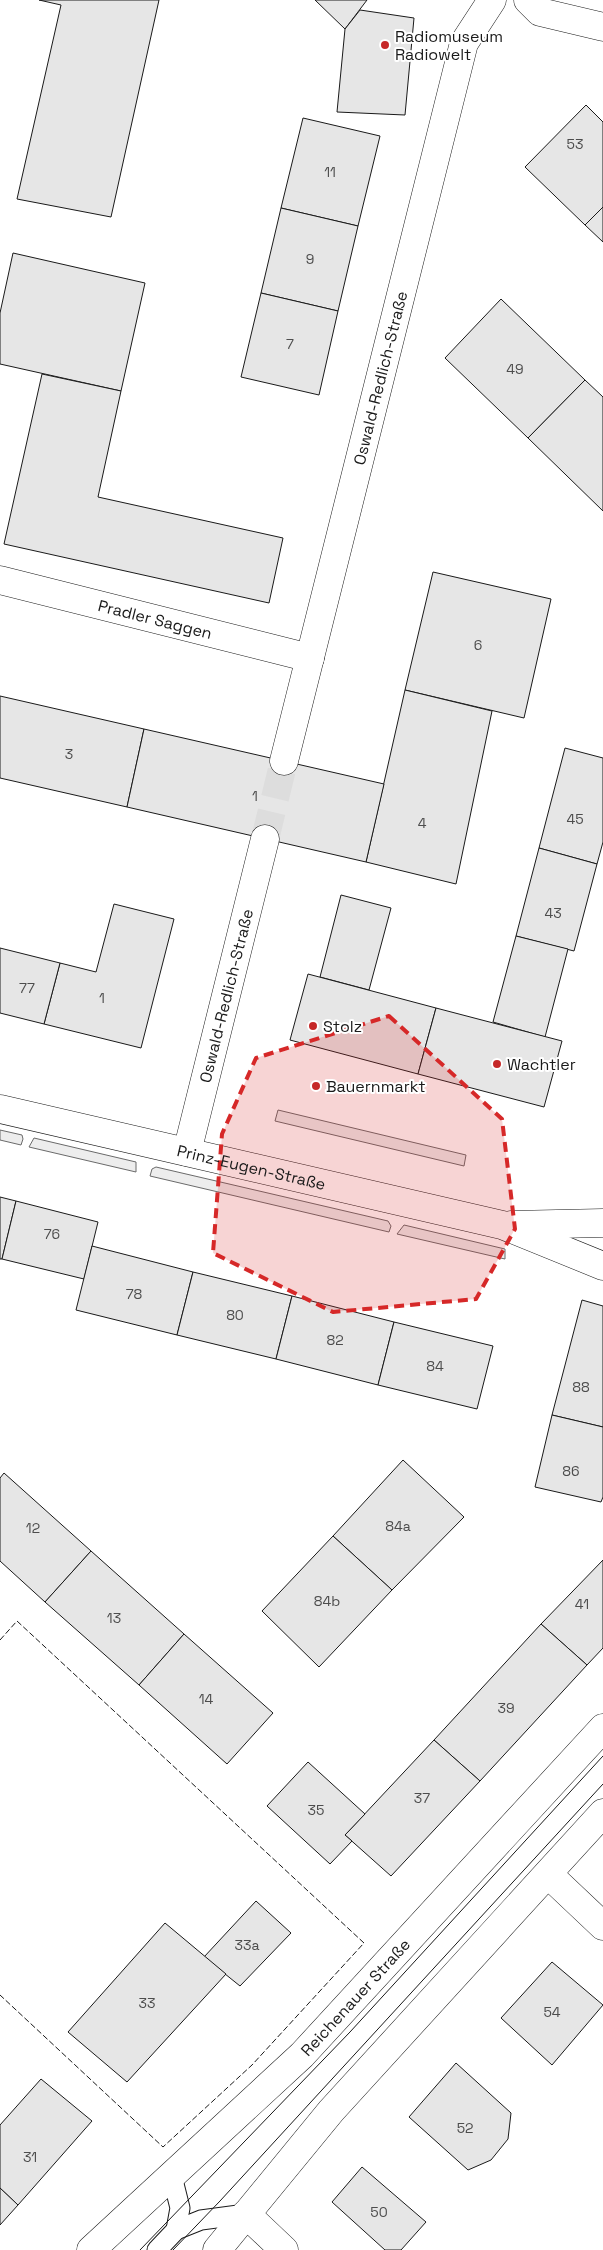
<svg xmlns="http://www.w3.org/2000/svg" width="603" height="2250" font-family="'Space Grotesk',sans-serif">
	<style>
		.green { fill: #ededed; stroke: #6a6a6a }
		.building { fill: #e6e6e6; stroke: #1a1a1a }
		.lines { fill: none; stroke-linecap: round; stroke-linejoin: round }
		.minor-tunnel { stroke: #ddd; stroke-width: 28; stroke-dasharray: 28 14; stroke-linecap: butt }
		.service-casing { stroke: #1a1a1a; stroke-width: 21 }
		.minor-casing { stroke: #1a1a1a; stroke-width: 29 }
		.tertiary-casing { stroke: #1a1a1a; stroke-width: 29 }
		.service { stroke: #fff; stroke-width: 19 }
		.minor { stroke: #fff; stroke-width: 28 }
		.tertiary { stroke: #fff; stroke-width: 28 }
		.tram { stroke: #1a1a1a; stroke-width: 1 }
		.fence { stroke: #1a1a1a; stroke-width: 1; stroke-dasharray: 6 2.5; stroke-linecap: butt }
		.marked { fill: #d62828; fill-opacity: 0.2; stroke: #d62828; stroke-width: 4; stroke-dasharray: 10 6; stroke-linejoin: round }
		.poi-dot { fill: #c62828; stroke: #fff; stroke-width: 2 }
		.labels { text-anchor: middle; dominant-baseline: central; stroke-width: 4; stroke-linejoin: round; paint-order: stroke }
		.number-label { font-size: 14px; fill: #4d4d4d }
		.poi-label { font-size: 16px; fill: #1a1a1a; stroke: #fff; text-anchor: start }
		.street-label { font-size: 16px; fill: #1a1a1a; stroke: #fff }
	</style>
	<rect width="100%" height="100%" fill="#fff"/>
	<g class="green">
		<path d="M278 1110 466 1155 464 1166 275 1121Z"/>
		<path d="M0 1130 22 1135 23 1139 21 1145 0 1140Z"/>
		<path d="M34 1138 136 1162V1172L29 1147Z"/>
		<path d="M156 1167 388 1221 391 1226 389 1232 150 1176 152 1169Z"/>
		<path d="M404 1225 505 1249V1259L397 1234Z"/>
	</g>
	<g class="building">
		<path d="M39 0H159L111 217 17 199 61 5Z"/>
		<path d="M315 0H367L345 29Z"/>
		<path d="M360 10 414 18 405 115 337 112 345 29Z"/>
		<path d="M586 105 603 122V207L585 225 525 167Z"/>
		<path d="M303 118 380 136 358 226 281 208Z"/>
		<path d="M603 207V242L585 225Z"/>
		<path d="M281 208 358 226 338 311 261 293Z"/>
		<path d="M13 253 145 283 121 391 0 364V313Z"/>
		<path d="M261 293 338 311 319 395 241 377Z"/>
		<path d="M501 299 585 380 528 438 445 358Z"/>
		<path d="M42 374 121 391 98 497 283 538 269 603 4 544Z"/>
		<path d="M585 380 603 397V511L528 438Z"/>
		<path d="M433 572 551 599 524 718 405 690Z"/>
		<path d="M405 690 492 711 456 884 366 862Z"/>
		<path d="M0 696 144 729 127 807 0 778Z"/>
		<path d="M144 729 384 784 366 862 127 807Z"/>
		<path d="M565 748 603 758V842L597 864 539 848Z"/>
		<path d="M539 848 597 864 574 951 516 936Z"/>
		<path d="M341 895 391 908 369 990 320 977Z"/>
		<path d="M114 904 174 919 141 1048 44 1024 60 963 96 972Z"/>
		<path d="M516 936 568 949 545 1037 493 1022Z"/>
		<path d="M0 948 60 963 44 1024 0 1013Z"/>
		<path d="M308 974 436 1008 418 1074 290 1040Z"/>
		<path d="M436 1008 562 1041 544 1107 418 1074Z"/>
		<path d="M0 1197 16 1201 2 1259H0Z"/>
		<path d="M16 1201 98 1222 84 1279 2 1259Z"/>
		<path d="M92 1246 193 1272 177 1335 76 1310Z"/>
		<path d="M193 1272 292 1296 276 1359 177 1335Z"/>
		<path d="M292 1296 394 1322 378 1385 276 1359Z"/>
		<path d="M582 1300 603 1306V1427L552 1415Z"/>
		<path d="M394 1322 493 1346 477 1409 378 1385Z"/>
		<path d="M552 1415 603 1427V1497L601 1502 535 1487Z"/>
		<path d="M403 1460 464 1517 392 1590 333 1536Z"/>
		<path d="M4 1473 91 1551 45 1602 0 1561V1478Z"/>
		<path d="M333 1536 392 1590 319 1667 262 1611Z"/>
		<path d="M91 1551 184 1634 139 1685 45 1602Z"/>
		<path d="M603 1560V1648L587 1665 541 1624Z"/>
		<path d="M541 1624 587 1665 480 1781 434 1740Z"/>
		<path d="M184 1634 273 1713 227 1764 139 1685Z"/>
		<path d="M434 1740 480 1781 391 1876 345 1835Z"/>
		<path d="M308 1762 365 1814 345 1835 352 1841 330 1864 267 1806Z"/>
		<path d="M256 1901 291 1933 240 1986 204 1957Z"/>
		<path d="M165 1923 226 1974 127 2082 68 2032Z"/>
		<path d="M552 1962 603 2005 552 2065 501 2018Z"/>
		<path d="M456 2063 511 2113 508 2139 491 2160 468 2170 409 2117Z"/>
		<path d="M41 2079 92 2121 18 2205 0 2188V2125Z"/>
		<path d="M362 2167 426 2222 401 2250H385L332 2202Z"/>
		<path d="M0 2188 18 2205 0 2225Z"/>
	</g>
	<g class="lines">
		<path class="minor-tunnel" d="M265 839 284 761"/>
		<g class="service-casing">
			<g id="service">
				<path d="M172 2176 180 2208 176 2230"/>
				<path d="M157 2250 176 2230 201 2220 246 2214"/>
			</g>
		</g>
		<g class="minor-casing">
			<g id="minor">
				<path d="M528 0 540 12 603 27"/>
				<path id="s1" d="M0 580 310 658"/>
				<path id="s2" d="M284 761 464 43 492 0"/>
				<path id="s3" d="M187 1152 265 839"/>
				<path d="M548 1874 603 1926"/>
				<path d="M246 2214 284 2250"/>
			</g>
		</g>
		<g class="tertiary-casing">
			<g id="tertiary">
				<path id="s4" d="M0 1109 502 1225 603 1266"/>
				<path d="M511 1225 603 1223"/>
				<path id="s5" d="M91 2250 302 2055 603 1728"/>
				<path d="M217 2250 331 2111 603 1813"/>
			</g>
		</g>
		<use href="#service" class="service"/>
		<use href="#minor" class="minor"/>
		<use href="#tertiary" class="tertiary"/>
		<g class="tram">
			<path d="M140 2250 350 2032 603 1756"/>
			<path d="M173 2250 220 2201 603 1784"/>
		</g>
		<path class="fence" d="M0 1640 17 1621 364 1943 252 2065 163 2147 0 1995"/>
	</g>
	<path class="marked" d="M389 1016 502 1119 515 1229 476 1299 333 1312 213 1253 222 1134 256 1058Z"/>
	<g class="poi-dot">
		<circle cx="385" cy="45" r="5"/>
		<circle cx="313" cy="1026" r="5"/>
		<circle cx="497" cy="1064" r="5"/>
		<circle cx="316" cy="1086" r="5"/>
	</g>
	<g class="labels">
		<g class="number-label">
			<text x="575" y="144">53</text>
			<text x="330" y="172">11</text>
			<text x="310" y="259">9</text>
			<text x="290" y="344">7</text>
			<text x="515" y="369">49</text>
			<text x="478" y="645">6</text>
			<text x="69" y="754">3</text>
			<text x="255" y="796">1</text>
			<text x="575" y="819">45</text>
			<text x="422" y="823">4</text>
			<text x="553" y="913">43</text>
			<text x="27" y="988">77</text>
			<text x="102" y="998">1</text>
			<text x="52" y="1234">76</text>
			<text x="134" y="1294">78</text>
			<text x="235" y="1315">80</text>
			<text x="335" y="1340">82</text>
			<text x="435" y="1366">84</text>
			<text x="581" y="1387">88</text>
			<text x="571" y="1471">86</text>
			<text x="398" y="1526">84a</text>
			<text x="33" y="1528">12</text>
			<text x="327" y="1601">84b</text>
			<text x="582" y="1604">41</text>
			<text x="114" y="1618">13</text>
			<text x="206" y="1699">14</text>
			<text x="506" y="1708">39</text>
			<text x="422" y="1798">37</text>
			<text x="316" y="1810">35</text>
			<text x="247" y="1945">33a</text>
			<text x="147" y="2003">33</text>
			<text x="552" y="2012">54</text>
			<text x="465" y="2128">52</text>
			<text x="30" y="2157">31</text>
			<text x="379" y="2212">50</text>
		</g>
		<g class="poi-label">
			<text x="395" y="36">Radiomuseum<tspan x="395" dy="18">Radiowelt</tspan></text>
			<text x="323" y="1026">Stolz</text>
			<text x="507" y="1064">Wachtler</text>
			<text x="326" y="1086">Bauernmarkt</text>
		</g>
		<g class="street-label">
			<text stroke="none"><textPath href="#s2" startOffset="395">Oswald-Redlich-Straße</textPath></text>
			<text stroke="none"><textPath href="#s1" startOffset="160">Pradler Saggen</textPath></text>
			<text stroke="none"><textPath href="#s3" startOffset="161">Oswald-Redlich-Straße</textPath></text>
			<text stroke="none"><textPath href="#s4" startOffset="258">Prinz-Eugen-Straße</textPath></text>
			<text stroke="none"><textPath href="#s5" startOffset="366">Reichenauer Straße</textPath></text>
		</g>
	</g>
</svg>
